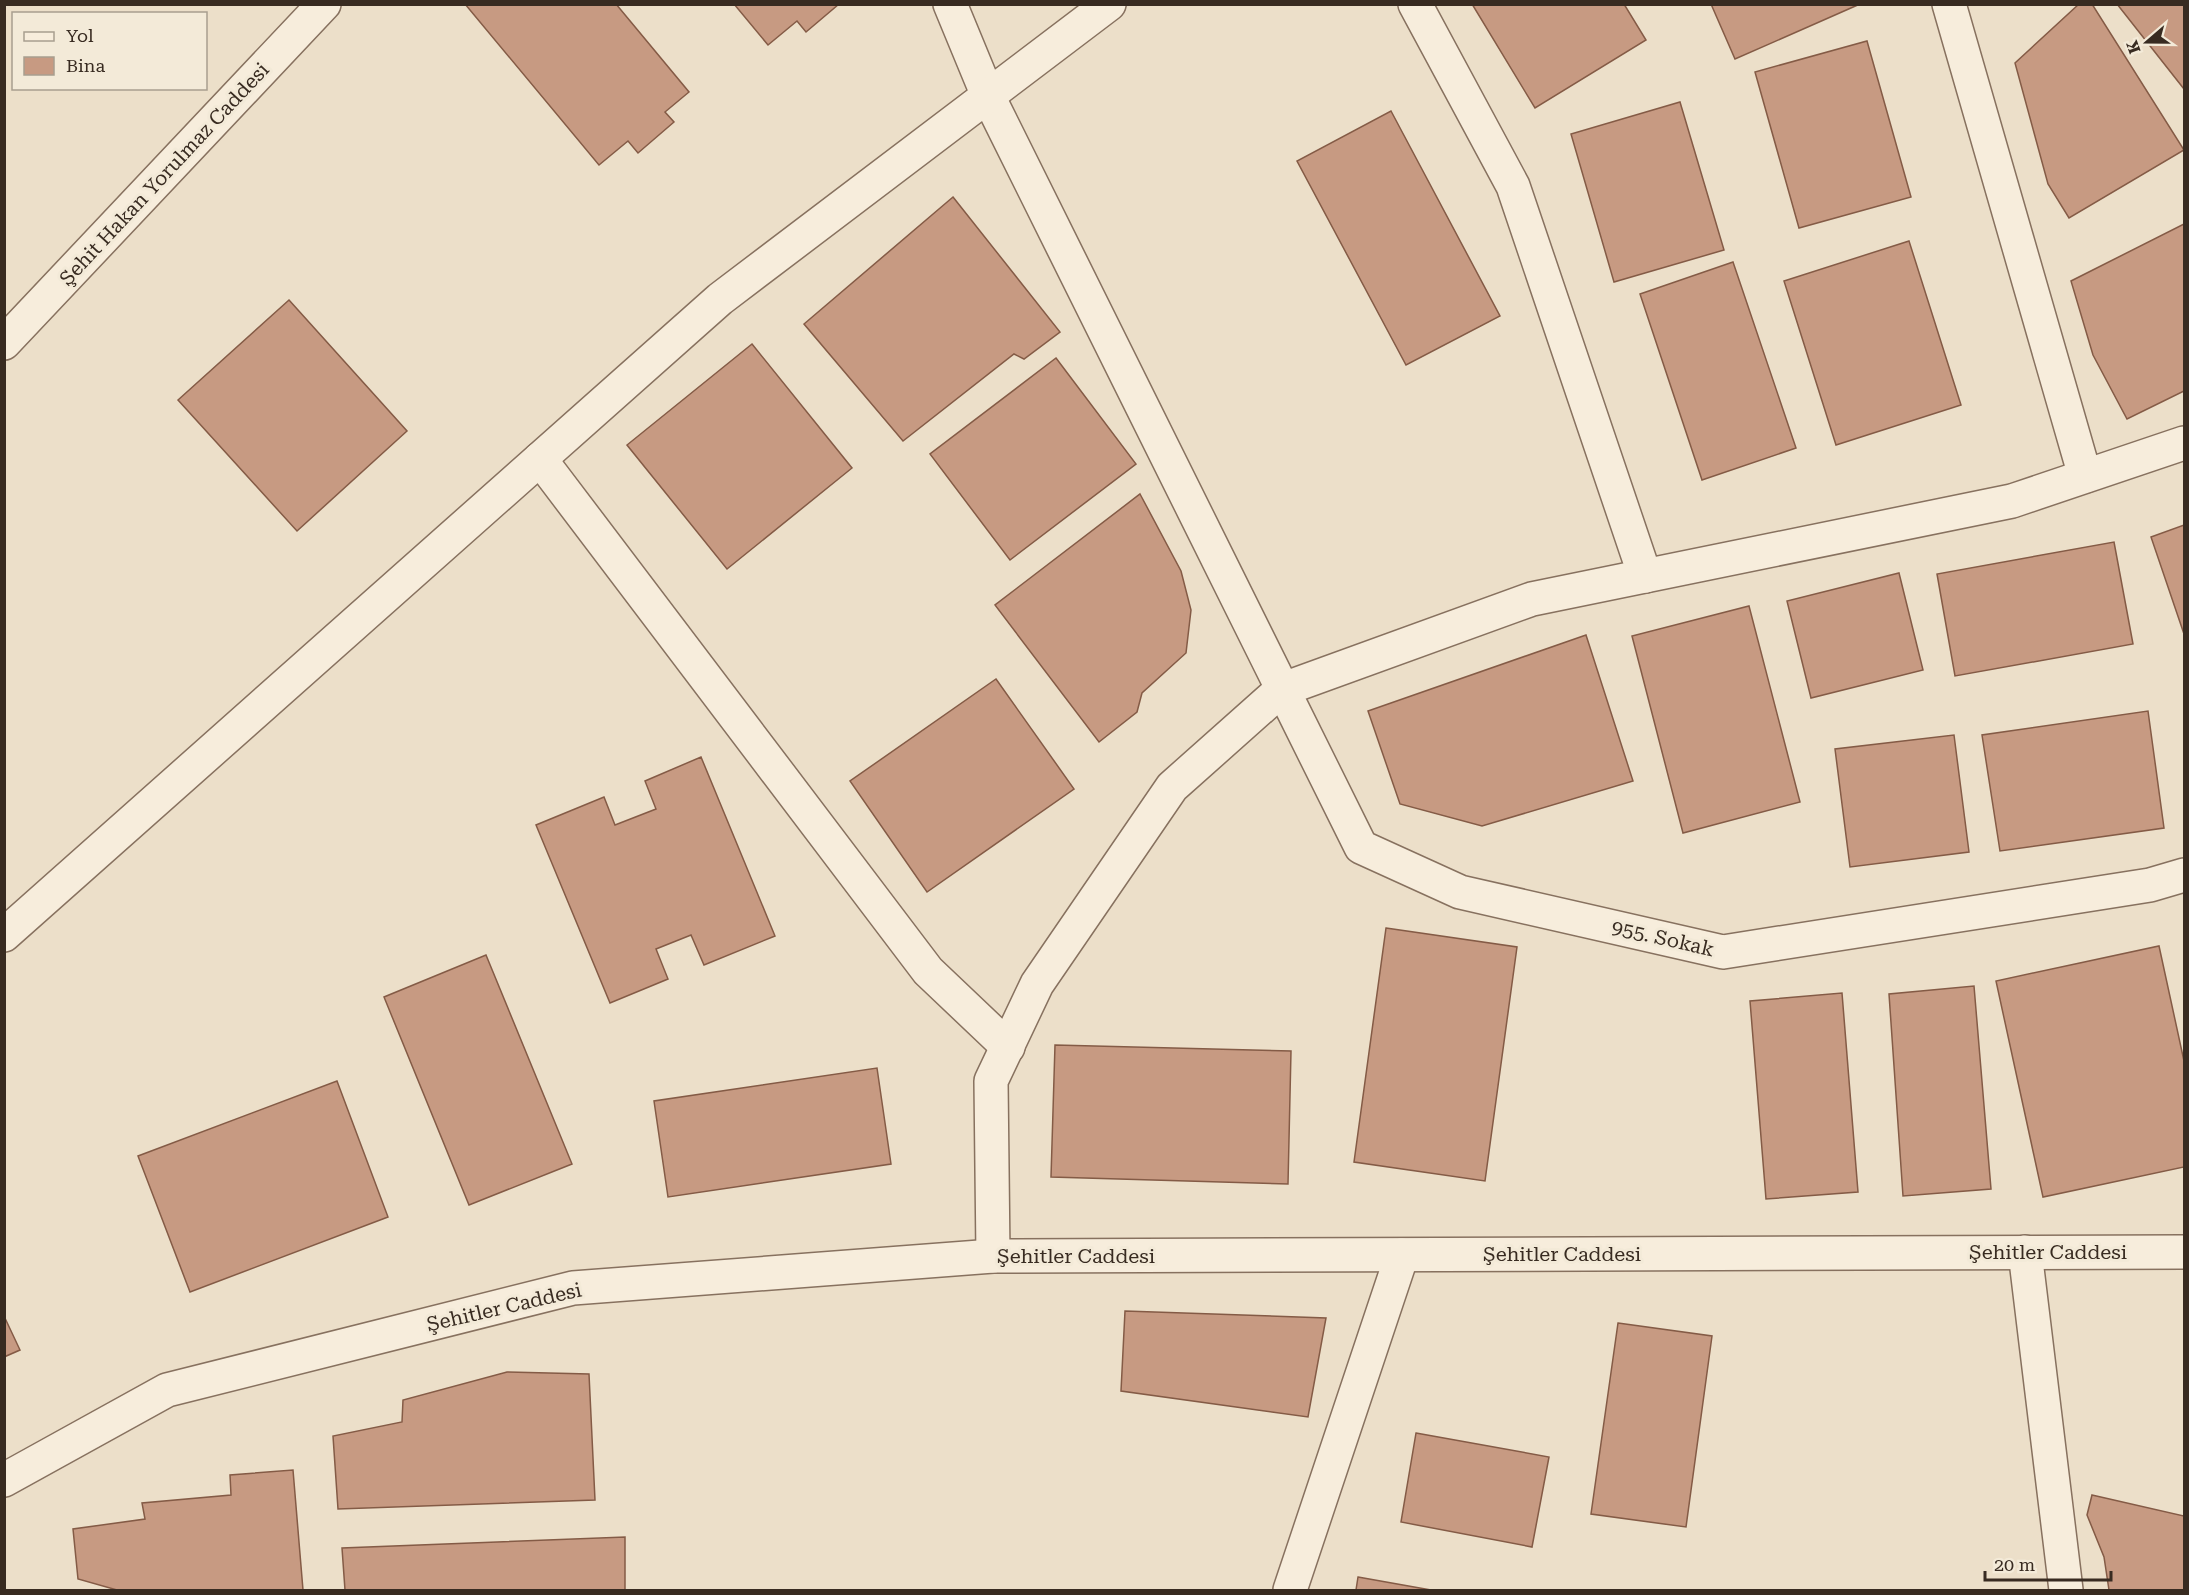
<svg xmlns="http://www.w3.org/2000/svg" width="2189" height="1595" font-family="'Roboto Serif',serif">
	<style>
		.building { fill: #c79a82; stroke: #845b46; stroke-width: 1.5 }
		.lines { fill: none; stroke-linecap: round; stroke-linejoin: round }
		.minor-casing { stroke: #87715f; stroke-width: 36 }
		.tertiary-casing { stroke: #87715f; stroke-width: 36 }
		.minor { stroke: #f7eddc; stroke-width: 33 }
		.tertiary { stroke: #f7eddc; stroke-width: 33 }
		.labels { text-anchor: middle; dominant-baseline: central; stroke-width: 6; stroke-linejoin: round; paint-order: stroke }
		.street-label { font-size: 20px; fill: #382b21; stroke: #f3ead8 }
	</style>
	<rect width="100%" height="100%" fill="#ecdfc9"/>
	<g class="building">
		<path d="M465 4H616L689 92 665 112 674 122 638 153 628 141 599 165Z"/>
		<path d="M734 4H839L806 32 797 21 768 45Z"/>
		<path d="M1472 4H1624L1646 40 1535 108Z"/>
		<path d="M1711 4H1860L1735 59Z"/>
		<path d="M2079 4H2092L2184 150 2069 218 2048 184 2015 63Z"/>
		<path d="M2117 4H2184V89Z"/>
		<path d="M1867 41 1911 197 1799 228 1755 72Z"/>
		<path d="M1680 102 1724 250 1614 282 1571 134Z"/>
		<path d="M1391 111 1500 316 1406 365 1297 161Z"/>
		<path d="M953 197 1060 332 1024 359 1014 354 903 441 804 324Z"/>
		<path d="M2184 224V391L2127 419 2093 355 2071 281Z"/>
		<path d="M1909 241 1961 405 1836 445 1784 281Z"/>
		<path d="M1733 262 1796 448 1702 480 1640 294Z"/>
		<path d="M289 300 407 431 297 531 178 400Z"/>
		<path d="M752 344 852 468 727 569 627 445Z"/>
		<path d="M1056 358 1136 464 1010 560 930 454Z"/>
		<path d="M1140 494 1181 571 1191 610 1186 653 1142 693 1137 712 1099 742 995 605Z"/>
		<path d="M2184 525V634L2151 537Z"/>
		<path d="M2114 542 2133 644 1955 676 1937 574Z"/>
		<path d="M1899 573 1923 670 1811 698 1787 601Z"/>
		<path d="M1749 606 1800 802 1683 833 1632 636Z"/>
		<path d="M1586 635 1633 781 1482 826 1400 804 1368 711Z"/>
		<path d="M996 679 1074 789 927 892 850 781Z"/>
		<path d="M2148 711 2164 828 2000 851 1982 735Z"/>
		<path d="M1954 735 1969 852 1850 867 1835 749Z"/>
		<path d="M701 757 775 936 704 965 691 935 656 949 668 979 610 1003 536 825 604 797 615 825 656 809 645 781Z"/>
		<path d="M1386 928 1517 947 1485 1181 1354 1162Z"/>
		<path d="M2159 946 2184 1061V1167L2043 1197 1996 981Z"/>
		<path d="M486 955 572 1164 469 1205 384 997Z"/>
		<path d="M1974 986 1991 1189 1903 1196 1889 994Z"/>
		<path d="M1842 993 1858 1192 1766 1199 1750 1001Z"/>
		<path d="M1055 1045 1291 1051 1288 1184 1051 1177Z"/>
		<path d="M877 1068 891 1164 668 1197 654 1101Z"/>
		<path d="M337 1081 388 1217 190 1292 138 1156Z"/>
		<path d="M1125 1311 1326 1318 1308 1417 1121 1391Z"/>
		<path d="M4 1316 20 1350 4 1357Z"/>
		<path d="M1618 1323 1712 1336 1686 1527 1591 1514Z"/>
		<path d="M507 1372 589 1374 595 1500 338 1509 333 1436 402 1422 403 1400Z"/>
		<path d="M1416 1433 1549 1457 1532 1547 1401 1522Z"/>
		<path d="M293 1470 303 1590H117L78 1579 73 1529 145 1519 142 1503 231 1495 230 1475Z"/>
		<path d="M2092 1495 2184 1516V1590H2109L2104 1557 2087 1515Z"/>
		<path d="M625 1537V1590H345L342 1548Z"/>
		<path d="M1358 1577 1431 1590H1356Z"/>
	</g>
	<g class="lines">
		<g class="minor-casing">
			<g id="minor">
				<path d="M950 4 988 96 1361 847 1460 892 1723 952 2150 885 2184 875"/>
				<path d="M1415 4 1513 186 1645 576"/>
				<path d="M1949 4 2085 476"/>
				<path d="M4 343 324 4"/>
				<path d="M540 459 928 971 1008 1047"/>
				<path d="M4 935 720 299 1109 4"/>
				<path d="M2025 1252 2066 1590"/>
				<path d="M993 1256 991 1081 1037 984 1172 787 1281 690 1532 599 2012 501 2184 443"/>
				<path d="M1290 1590 1402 1255"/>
			</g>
		</g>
		<g class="tertiary-casing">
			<path id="tertiary" d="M4 1480 167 1390 573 1288 993 1256 2184 1252"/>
		</g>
		<use href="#minor" class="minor"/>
		<use href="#tertiary" class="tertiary"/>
	</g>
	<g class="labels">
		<g class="street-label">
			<text transform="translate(164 174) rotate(-47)">Şehit Hakan Yorulmaz Caddesi</text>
			<text transform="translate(1663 938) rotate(13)">955. Sokak</text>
			<text x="2048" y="1252">Şehitler Caddesi</text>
			<text x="1562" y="1254">Şehitler Caddesi</text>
			<text x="1076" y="1256">Şehitler Caddesi</text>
			<text transform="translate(504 1307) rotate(-13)">Şehitler Caddesi</text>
		</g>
	</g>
	<rect width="2189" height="1595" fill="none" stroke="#382b21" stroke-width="12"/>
	<rect x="12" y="12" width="195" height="78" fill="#f3ead8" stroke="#a89e8f" stroke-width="1.5"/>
	<rect x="24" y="32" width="30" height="9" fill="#f7eddc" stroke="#a89e8f" stroke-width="1.5"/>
	<text x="66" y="42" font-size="18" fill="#382b21">Yol</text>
	<rect x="24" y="57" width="30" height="18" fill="#c79a82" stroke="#a89e8f" stroke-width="1.5"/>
	<text x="66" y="72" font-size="18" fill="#382b21">Bina</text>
	<g transform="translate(2147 42) rotate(250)" stroke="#f3ead8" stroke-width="4.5" paint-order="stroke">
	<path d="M0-4.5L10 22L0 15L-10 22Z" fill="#382b21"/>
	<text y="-9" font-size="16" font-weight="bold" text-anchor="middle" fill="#382b21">K</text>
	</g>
	<path d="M1985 1571v9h126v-9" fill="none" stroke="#382b21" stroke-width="3"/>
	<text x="1994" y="1571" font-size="18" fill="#382b21" stroke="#f3ead8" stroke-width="4.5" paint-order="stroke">20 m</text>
</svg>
